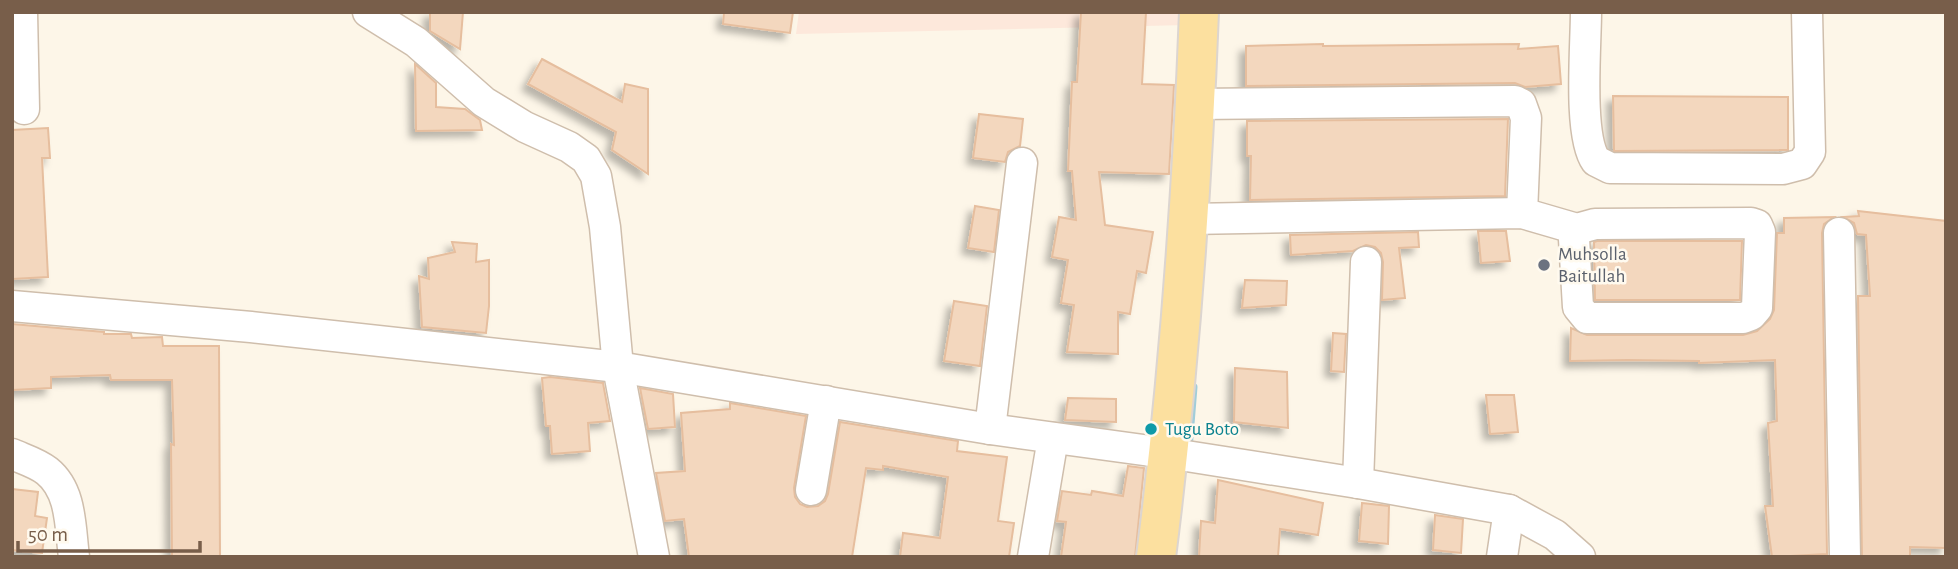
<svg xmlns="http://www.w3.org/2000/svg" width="1958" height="569" font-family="'Alegreya Sans',sans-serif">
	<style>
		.commercial { fill: #fde8db }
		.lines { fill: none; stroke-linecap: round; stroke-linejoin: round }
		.stream { stroke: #a1cdda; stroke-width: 7 }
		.building { fill: #f3d7be; stroke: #e6be9e; stroke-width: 2; filter: url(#shadow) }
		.minor-casing { stroke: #cfbeac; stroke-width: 33 }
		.major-casing { stroke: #dcd5d0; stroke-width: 42 }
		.minor { stroke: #fff; stroke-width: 30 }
		.major { stroke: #fce09f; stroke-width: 38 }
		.worship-dot { fill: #6b7280; stroke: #fffaef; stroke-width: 2.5 }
		.culture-dot { fill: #0f9aa8; stroke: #fffaef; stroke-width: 2.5 }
		.labels { text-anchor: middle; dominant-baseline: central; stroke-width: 5; stroke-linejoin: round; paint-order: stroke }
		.worship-label { font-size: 19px; fill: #5b616d; stroke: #fffaef; text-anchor: start }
		.culture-label { font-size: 19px; fill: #0d838f; stroke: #fffaef; text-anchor: start }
	</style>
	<defs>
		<filter id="shadow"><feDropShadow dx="-6" dy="6" stdDeviation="3.5" flood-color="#0004"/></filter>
	</defs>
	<rect width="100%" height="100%" fill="#fdf6e8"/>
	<path class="commercial" d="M799 12H1187V25L796 34Z"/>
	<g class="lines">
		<path class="stream" d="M1189 449 1194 387"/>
	</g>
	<g class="building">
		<path d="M430 12H463L460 49 430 31Z"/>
		<path d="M724 12H793L790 33 723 24Z"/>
		<path d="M1081 12H1146L1142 84 1174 85 1169 174 1099 172 1105 225 1153 232 1146 273 1137 271 1130 314 1118 312V354L1067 352 1074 305 1061 303 1068 260 1052 257 1059 217 1076 220 1072 171H1068L1072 82H1077Z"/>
		<path d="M1323 44V46L1519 44 1518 49 1558 46 1561 84 1525 87 1515 83 1246 86V46Z"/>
		<path d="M542 59 622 102 625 84 648 89V174L612 150 616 132 528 84Z"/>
		<path d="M415 64 436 83V107L465 109 480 120 482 130 416 131Z"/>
		<path d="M1613 96 1788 97V150L1614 151Z"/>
		<path d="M979 114 1023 119 1020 146 1008 152 1005 162 973 158Z"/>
		<path d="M1508 119 1505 196 1250 200 1251 156H1247V121Z"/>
		<path d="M48 128 50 158H42L48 277 12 279V130Z"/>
		<path d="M975 206 999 210 994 252 968 248Z"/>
		<path d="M1858 211 1946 221V548L1910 547V557H1862L1858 296H1870L1866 235 1857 234 1854 223 1843 217 1859 216Z"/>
		<path d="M1834 217 1824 224 1822 233 1827 554 1772 557 1765 506H1773L1768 423 1777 421 1775 360 1699 363V361L1627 360 1570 361 1571 328 1587 335H1743L1757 331 1770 319 1774 310 1777 233H1784V218Z"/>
		<path d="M1478 231H1506L1510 261 1481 263Z"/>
		<path d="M1418 232 1419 247 1399 248 1405 298 1382 300 1383 262 1381 253 1375 247 1366 245 1353 251 1291 255 1290 235Z"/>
		<path d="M1597 241H1742L1740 300H1595L1594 242Z"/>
		<path d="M452 242 477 244 476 262 489 260V306L486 333 422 327 419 276 429 279 428 258 455 252Z"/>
		<path d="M1245 280 1287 281 1286 305 1242 308Z"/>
		<path d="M954 301 987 306 980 366 944 361Z"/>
		<path d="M12 324 104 332V334H131L132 338 162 337 163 346H219L220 557H172L171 444 174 445 172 380H111L110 375 51 377V388L12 390Z"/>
		<path d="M1333 333 1346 334 1344 372 1331 371Z"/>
		<path d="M1235 368 1287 372 1288 428 1234 422Z"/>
		<path d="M550 377 603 383 610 421 588 423 590 451 552 454 550 426H546L542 378Z"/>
		<path d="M640 388 673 394 675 427 648 429Z"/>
		<path d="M1486 395H1514L1518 432 1490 434Z"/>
		<path d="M1068 398 1116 399V422L1065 420Z"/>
		<path d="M730 403 806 416 794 488 795 497 800 504 807 507 818 506 825 501 828 494 840 422 958 441 957 451 1007 457 998 521 1014 523 1009 557H900L903 533 940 538 948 477 883 466V470L866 468 852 557H689L684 519 665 521 656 473 685 471 681 413 730 409Z"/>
		<path d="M1128 466 1144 468 1135 557H1061L1066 522 1057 521 1062 491 1091 495 1092 491 1123 496Z"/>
		<path d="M1218 480 1323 503 1318 535 1280 529 1278 557H1199L1201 521 1215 523Z"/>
		<path d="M12 489 38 492 35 516 47 518 42 553 12 550Z"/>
		<path d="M1362 503 1389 506 1388 544 1359 541Z"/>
		<path d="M1435 515 1463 519 1461 553 1433 550Z"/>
	</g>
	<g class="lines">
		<g class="minor-casing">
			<g id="minor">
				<path d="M22 12 24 109"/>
				<path d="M368 12 416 42 484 102 525 127 569 147 586 159 596 176 605 227 618 367 654 557"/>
				<path d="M1586 12C1586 46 1578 136 1596 161L1610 168 1783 169 1802 164 1810 152 1807 12"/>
				<path d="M1196 104 1515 101 1521 104 1526 118 1522 213"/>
				<path d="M1189 219 1522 213 1577 229 1595 224 1751 223 1757 225 1760 232 1757 308 1751 315 1743 318H1587L1578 307 1574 239 1577 229"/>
				<path d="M1839 233 1845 557"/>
				<path d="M12 306 251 327 618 367 990 429 1180 455 1358 483 1509 510 1555 535 1580 557"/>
				<path d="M990 429 1022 163"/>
				<path d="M12 454C23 459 37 463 47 471 72 491 70 527 74 557"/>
				<path d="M1358 483 1366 262"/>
				<path d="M811 490 826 401"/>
				<path d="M1033 557 1053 438"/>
				<path d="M1502 557 1509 510"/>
			</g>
		</g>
		<g class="major-casing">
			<path id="major" d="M1156 557C1179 376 1192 194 1199 12"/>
		</g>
		<use href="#minor" class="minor"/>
		<use href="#major" class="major"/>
	</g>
	<circle class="worship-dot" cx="1544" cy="265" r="7"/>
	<circle class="culture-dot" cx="1151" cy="429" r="7"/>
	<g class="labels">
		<g class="worship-label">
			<text x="1558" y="254">Muhsolla<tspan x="1558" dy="22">Baitullah</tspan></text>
		</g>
		<g class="culture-label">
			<text x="1165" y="429">Tugu Boto</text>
		</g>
	</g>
	<rect width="1958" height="569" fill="none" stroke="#785e4a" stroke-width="28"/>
	<path d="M18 541v10h182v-10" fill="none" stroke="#785e4a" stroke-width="3.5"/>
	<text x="28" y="541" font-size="21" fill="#785e4a" stroke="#fffaef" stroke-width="5" paint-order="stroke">50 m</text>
</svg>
